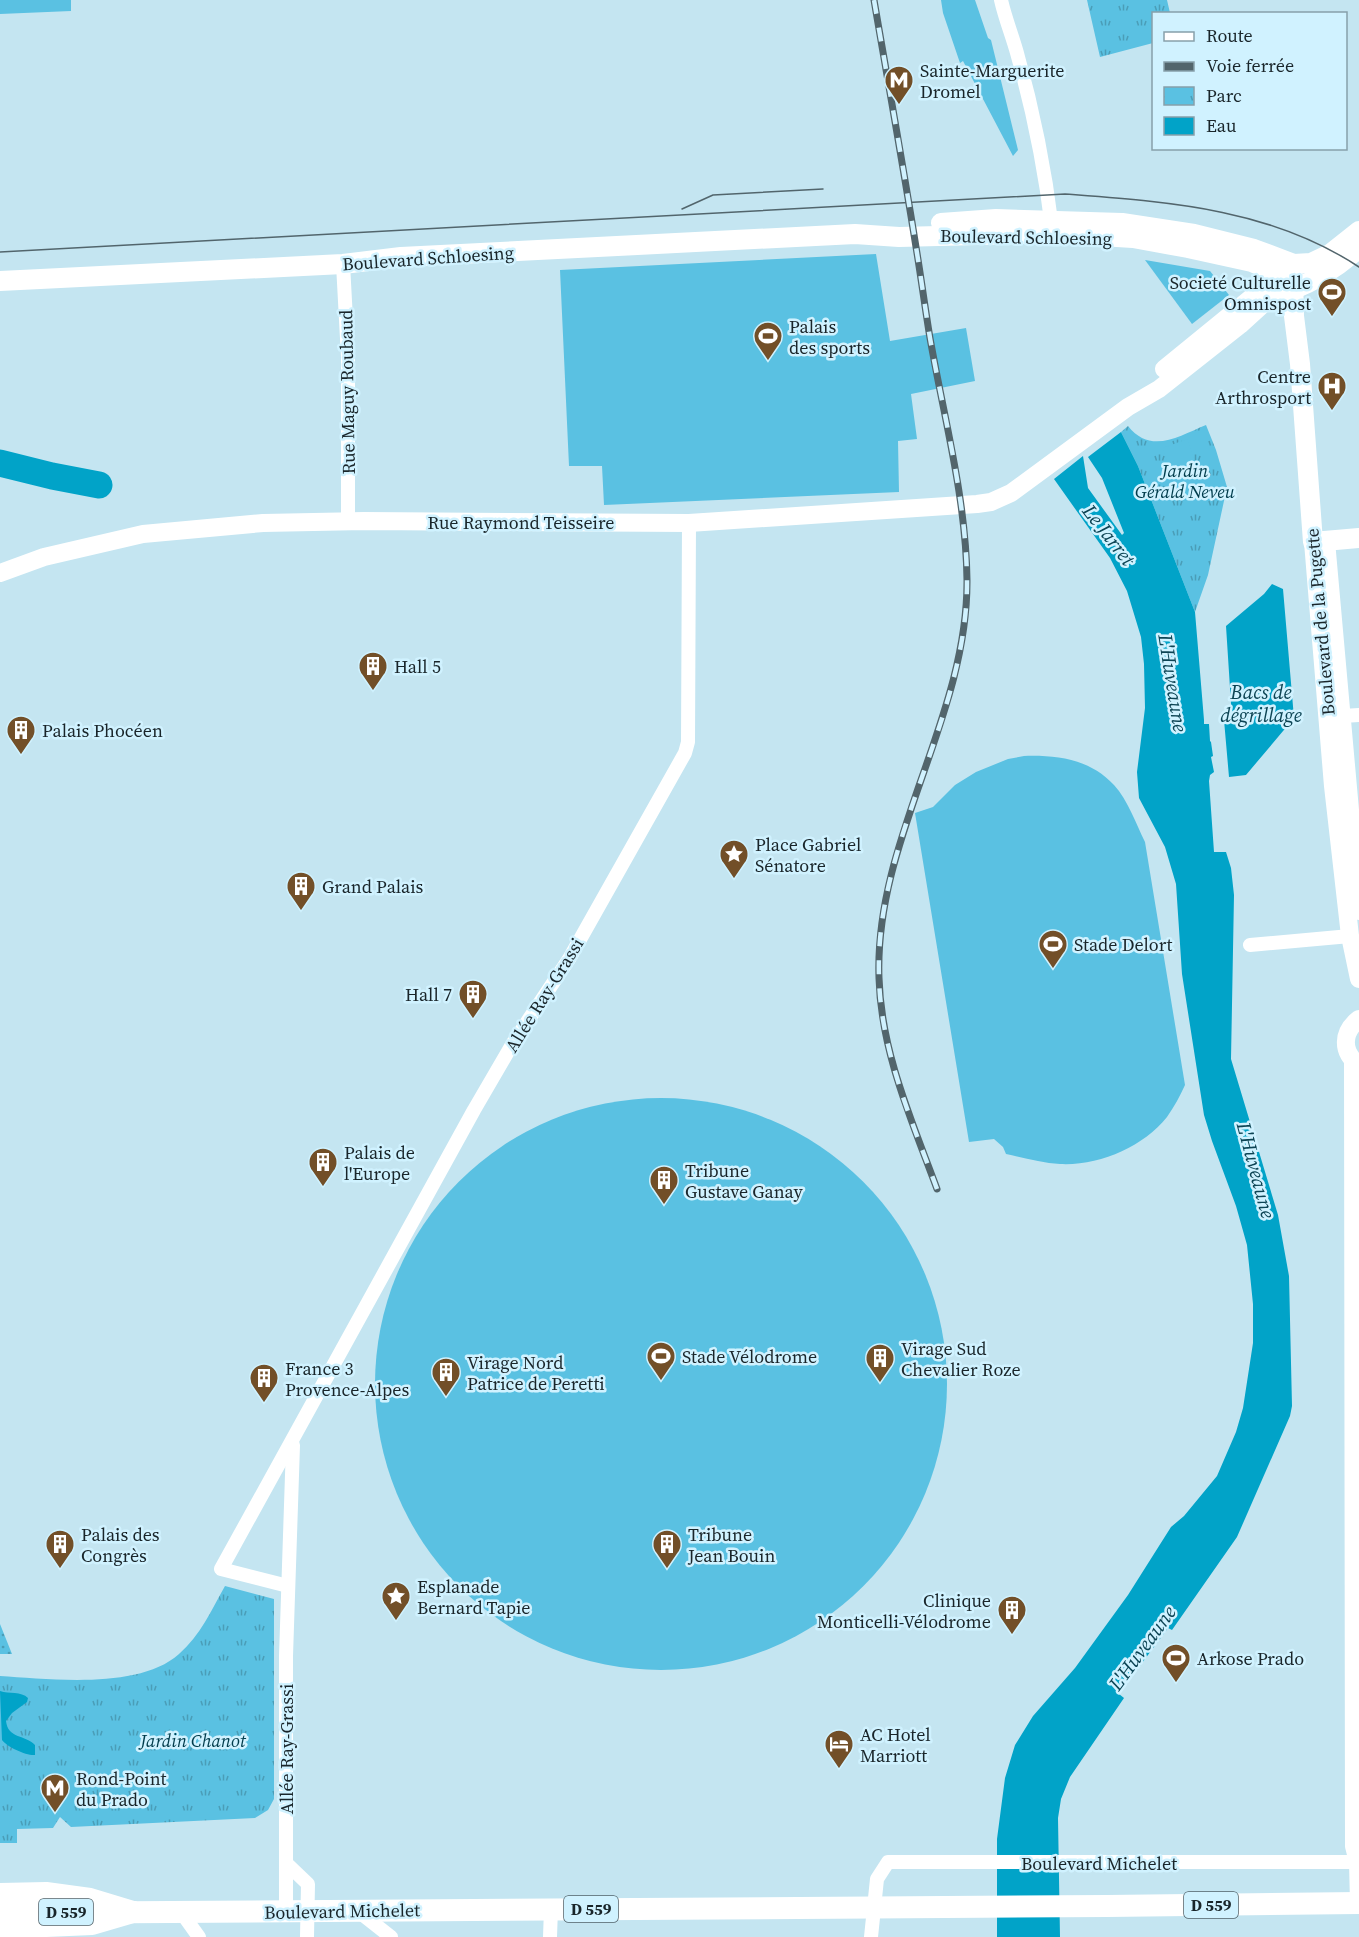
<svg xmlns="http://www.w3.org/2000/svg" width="1359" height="1937" font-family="'Source Serif 4',serif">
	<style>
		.grass { fill: url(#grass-dots) }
		.park { fill: url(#park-tufts) }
		.garden { fill: #5ac1e2 }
		.water { fill: #01a3c8 }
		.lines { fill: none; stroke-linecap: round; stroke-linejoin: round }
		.river { stroke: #01a3c8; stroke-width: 27 }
		.minor { stroke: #fff; stroke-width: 14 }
		.tertiary { stroke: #fff; stroke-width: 18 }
		.secondary { stroke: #fff; stroke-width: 20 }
		.primary { stroke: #fff; stroke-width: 22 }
		.trunk { stroke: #fff; stroke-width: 22 }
		.tram { stroke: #52656c; stroke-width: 1.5 }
		.rail-casing { stroke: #52656c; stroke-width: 7 }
		.rail { stroke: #d0f2ff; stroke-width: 4.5; stroke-dasharray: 14; stroke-linecap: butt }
		.labels { text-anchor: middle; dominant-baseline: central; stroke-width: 5; stroke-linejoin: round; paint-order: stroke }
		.shield { fill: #d0f2ff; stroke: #50626a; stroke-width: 1.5 }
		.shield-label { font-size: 16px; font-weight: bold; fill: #19252a }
		.poi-label { font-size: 18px; fill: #19252a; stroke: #d0f2ff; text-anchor: start }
		.street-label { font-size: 18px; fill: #19252a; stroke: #d0f2ff }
		.park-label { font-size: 18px; font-style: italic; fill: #003c4c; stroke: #d0f2ff }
		.water-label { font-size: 20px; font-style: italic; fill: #0c4454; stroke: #d0f2ff }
	</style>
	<defs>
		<pattern id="grass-dots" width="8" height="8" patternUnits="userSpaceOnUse" patternTransform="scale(1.5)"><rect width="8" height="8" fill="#5ac1e2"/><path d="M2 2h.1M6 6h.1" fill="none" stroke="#4a9db7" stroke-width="1.8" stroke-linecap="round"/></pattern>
		<pattern id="park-tufts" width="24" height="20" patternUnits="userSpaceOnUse" patternTransform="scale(1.5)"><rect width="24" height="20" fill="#5ac1e2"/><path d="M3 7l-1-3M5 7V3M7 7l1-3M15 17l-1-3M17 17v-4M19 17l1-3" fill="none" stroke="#4a9db7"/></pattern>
	</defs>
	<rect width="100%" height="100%" fill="#c4e5f1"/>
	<path class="grass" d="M0 1624 12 1654H0Z"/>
	<g class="park">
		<path d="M1087 0H1167L1170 13 1154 14 1153 43 1100 57Z"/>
		<path d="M1206 425 1216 450 1227 487 1208 575 1195 612 1138 466 1121 432 1128 426C1151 455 1179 436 1206 425Z"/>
		<path d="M225 1586 274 1599V1799L268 1810 255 1818 71 1827 60 1817 53 1828 17 1829V1843H0V1676C50 1679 139 1690 179 1654 200 1636 212 1609 225 1586Z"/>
	</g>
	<g class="garden">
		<path d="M0 0H71V11L0 14Z"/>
		<path d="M941 0H975L988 38 991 40 1018 150 1013 156 963 61 960 63 943 13Z"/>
		<path d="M876 254 890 341 966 328 975 381 911 394 917 439 898 441 899 492 604 505 602 466H569L560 270Z"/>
		<path d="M1145 260 1210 271 1229 295 1192 324Z"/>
		<path d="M1187 439 1200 478 1176 487 1163 448Z"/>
		<path d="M1024 756C1057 755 1090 759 1114 785 1128 800 1136 824 1145 842L1185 1085C1180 1096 1174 1107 1167 1117 1143 1147 1099 1166 1060 1164 1042 1163 1024 1158 1006 1154L1003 1147 994 1139 969 1142 915 813 933 807 955 785 976 772 1008 759Z"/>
		<circle cx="661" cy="1384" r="286"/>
	</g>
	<g class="water">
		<path d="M1121 432 1138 466 1195 612 1204 720V724H1209L1210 741 1211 742 1213 756 1211 757 1214 772 1210 775 1209 781 1214 852H1226L1231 868 1234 895 1231 1059 1278 1215 1289 1276 1292 1406 1290 1416 1237 1537 1172 1630 1168 1628 1119 1694 1124 1698 1070 1777 1061 1799 1058 1818 1060 1937H997V1839L1005 1778 1015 1745 1033 1716 1075 1668 1128 1595 1171 1527 1184 1516 1217 1476 1236 1432 1243 1408 1253 1343V1304L1247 1245 1236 1206 1212 1141 1204 1115 1182 974 1176 884 1165 847 1139 798 1137 772 1145 708 1144 664 1141 637 1127 591 1110 558 1054 479 1083 456 1088 488 1122 535 1124 533 1102 478 1088 457Z"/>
		<path d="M1272 584 1283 589 1294 718 1246 775 1229 777 1224 720 1232 719 1226 626 1264 594Z"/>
		<path d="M0 1691C9 1694 21 1691 28 1698L27 1702 12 1713 6 1721C8 1739 24 1734 35 1745V1755C27 1756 7 1747 2 1740Z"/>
	</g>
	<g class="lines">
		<path class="river" d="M0 463 52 476 99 485"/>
		<g class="minor">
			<path d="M1001 0C1005 18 1012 35 1017 53 1033 110 1045 169 1052 228"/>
			<path d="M343 264 348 357V521"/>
			<path d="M1343 716 1359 715"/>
			<path d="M1250 945 1350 936 1355 941"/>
			<path d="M288 1586 221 1569 474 1110 513 1043 569 959 685 753 688 742 689 523"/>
			<path d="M286 1863 308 1884 307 1937"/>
			<path d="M358 1911 391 1937"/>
			<path d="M181 1912 199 1937"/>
			<path d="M286 1912V1656L293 1445"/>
			<path d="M550 1937 551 1909"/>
			<path d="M871 1937 877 1879 888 1862H1359"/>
		</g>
		<g class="tertiary">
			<path d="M1164 369 1289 267"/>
			<path d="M1326 541 1359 911"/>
			<path d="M1313 542 1333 786 1350 936 1359 979"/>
			<path d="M0 573 44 557 143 534 263 523 364 521 689 523 977 504 991 502 1011 493 1128 407 1159 389 1240 325 1263 304 1292 290"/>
			<path d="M1359 1019C1342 1032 1341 1052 1359 1065"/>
			<path d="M1353 1061 1354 1846 1358 1862 1359 1903"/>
		</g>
		<g class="secondary">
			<path d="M941 223 996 219 1122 223 1194 234 1254 249 1294 264 1311 263 1330 254 1359 231"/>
			<path d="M1293 277 1294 316 1300 364 1313 542 1359 538"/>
			<path d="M0 281 343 264 401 257 855 234 899 237 1053 233 1133 238 1188 248 1252 262 1280 274 1292 290"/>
			<path d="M1292 290C1317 280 1339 266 1359 248"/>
		</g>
		<path class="primary" d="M0 1913 1107 1906 1359 1903"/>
		<g class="trunk">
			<path d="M0 1894 46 1893 90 1899 133 1912"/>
			<path d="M0 1928 92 1924 133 1912"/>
		</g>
		<g class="tram">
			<path d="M682 209 713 195 823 189"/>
			<path d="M0 252 1065 194C1168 202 1270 208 1359 267"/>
		</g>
		<g class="rail-casing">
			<path id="rail" d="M874 0C888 82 903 165 916 247 921 277 925 308 930 338 944 418 966 498 967 580 968 718 874 839 879 978 881 1052 912 1121 937 1189"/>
		</g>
		<use href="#rail" class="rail"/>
	</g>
	<defs>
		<g id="metro-pin" transform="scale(1.5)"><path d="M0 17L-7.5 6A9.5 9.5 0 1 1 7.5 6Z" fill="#724f28" stroke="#d0f2ff"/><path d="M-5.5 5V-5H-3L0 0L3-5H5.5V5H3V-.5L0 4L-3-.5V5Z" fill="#fff"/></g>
		<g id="stadium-pin" transform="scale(1.5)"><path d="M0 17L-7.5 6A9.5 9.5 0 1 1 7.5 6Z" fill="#724f28" stroke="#d0f2ff"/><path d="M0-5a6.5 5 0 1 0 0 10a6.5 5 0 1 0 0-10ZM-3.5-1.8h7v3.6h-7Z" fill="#fff"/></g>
		<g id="hospital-pin" transform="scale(1.5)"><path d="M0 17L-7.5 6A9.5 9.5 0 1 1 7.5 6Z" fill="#724f28" stroke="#d0f2ff"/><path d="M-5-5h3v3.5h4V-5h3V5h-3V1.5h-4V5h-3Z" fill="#fff"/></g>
		<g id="building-pin" transform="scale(1.5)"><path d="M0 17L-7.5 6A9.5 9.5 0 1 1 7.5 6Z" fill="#724f28" stroke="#d0f2ff"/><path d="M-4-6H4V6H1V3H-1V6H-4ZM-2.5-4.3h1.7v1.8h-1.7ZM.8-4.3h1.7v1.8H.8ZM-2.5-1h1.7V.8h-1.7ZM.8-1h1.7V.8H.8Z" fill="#fff"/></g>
		<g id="sight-pin" transform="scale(1.5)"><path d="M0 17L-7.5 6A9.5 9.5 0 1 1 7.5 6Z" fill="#724f28" stroke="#d0f2ff"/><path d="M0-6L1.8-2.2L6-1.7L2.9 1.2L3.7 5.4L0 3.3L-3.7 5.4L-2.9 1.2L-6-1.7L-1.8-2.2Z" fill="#fff"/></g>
		<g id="hotel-pin" transform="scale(1.5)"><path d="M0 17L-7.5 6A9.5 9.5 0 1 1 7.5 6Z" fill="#724f28" stroke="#d0f2ff"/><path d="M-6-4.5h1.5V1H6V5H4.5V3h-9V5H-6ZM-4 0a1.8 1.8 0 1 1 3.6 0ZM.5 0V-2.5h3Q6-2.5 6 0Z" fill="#fff"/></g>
	</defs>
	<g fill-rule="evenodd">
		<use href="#metro-pin" x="899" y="80"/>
		<use href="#stadium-pin" x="1332" y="292"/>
		<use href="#stadium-pin" x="768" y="336"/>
		<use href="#hospital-pin" x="1332" y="386"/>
		<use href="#building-pin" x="373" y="666"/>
		<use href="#building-pin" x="21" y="730"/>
		<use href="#sight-pin" x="734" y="854"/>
		<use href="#building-pin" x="301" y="886"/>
		<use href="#stadium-pin" x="1053" y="944"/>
		<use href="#building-pin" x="473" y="994"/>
		<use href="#building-pin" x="323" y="1162"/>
		<use href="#building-pin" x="664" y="1180"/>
		<use href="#stadium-pin" x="661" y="1356"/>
		<use href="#building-pin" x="880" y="1358"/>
		<use href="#building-pin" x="446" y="1372"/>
		<use href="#building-pin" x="264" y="1378"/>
		<use href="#building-pin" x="60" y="1544"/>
		<use href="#building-pin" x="667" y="1544"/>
		<use href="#sight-pin" x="396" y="1596"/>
		<use href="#building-pin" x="1012" y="1610"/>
		<use href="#stadium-pin" x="1176" y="1658"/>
		<use href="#hotel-pin" x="839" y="1744"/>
		<use href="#metro-pin" x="55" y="1788"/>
	</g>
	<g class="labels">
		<g class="shield">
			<rect x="1184" y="1892" width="54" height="26" rx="4.5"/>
			<rect x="564" y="1896" width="54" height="26" rx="4.5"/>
			<rect x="39" y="1899" width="54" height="26" rx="4.5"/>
		</g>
		<g class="shield-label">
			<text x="1211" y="1905">D 559</text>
			<text x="591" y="1909">D 559</text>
			<text x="66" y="1912">D 559</text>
		</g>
		<g class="poi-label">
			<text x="920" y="70">Sainte-Marguerite<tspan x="920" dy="21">Dromel</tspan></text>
			<text x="1311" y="282" text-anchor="end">Societé Culturelle<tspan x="1311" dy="21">Omnispost</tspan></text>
			<text x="789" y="326">Palais<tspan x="789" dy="21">des sports</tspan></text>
			<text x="1311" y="376" text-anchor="end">Centre<tspan x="1311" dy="21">Arthrosport</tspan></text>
			<text x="394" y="666">Hall 5</text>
			<text x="42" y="730">Palais Phocéen</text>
			<text x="755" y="844">Place Gabriel<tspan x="755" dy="21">Sénatore</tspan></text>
			<text x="322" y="886">Grand Palais</text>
			<text x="1074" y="944">Stade Delort</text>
			<text x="452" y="994" text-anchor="end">Hall 7</text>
			<text x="344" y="1152">Palais de<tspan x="344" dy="21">l'Europe</tspan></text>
			<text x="685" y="1170">Tribune<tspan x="685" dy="21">Gustave Ganay</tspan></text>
			<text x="901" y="1348">Virage Sud<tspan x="901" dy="21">Chevalier Roze</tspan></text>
			<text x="682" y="1356">Stade Vélodrome</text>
			<text x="467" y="1362">Virage Nord<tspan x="467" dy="21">Patrice de Peretti</tspan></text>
			<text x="285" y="1368">France 3<tspan x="285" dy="21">Provence-Alpes</tspan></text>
			<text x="81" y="1534">Palais des<tspan x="81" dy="21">Congrès</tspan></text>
			<text x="688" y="1534">Tribune<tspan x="688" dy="21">Jean Bouin</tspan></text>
			<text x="417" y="1586">Esplanade<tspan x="417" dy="21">Bernard Tapie</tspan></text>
			<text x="991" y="1600" text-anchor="end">Clinique<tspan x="991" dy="21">Monticelli-Vélodrome</tspan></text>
			<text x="1197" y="1658">Arkose Prado</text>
			<text x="860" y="1734">AC Hotel<tspan x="860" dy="21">Marriott</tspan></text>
			<text x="76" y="1778">Rond-Point<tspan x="76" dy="21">du Prado</tspan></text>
		</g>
		<g class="street-label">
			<text transform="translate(1026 237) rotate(1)">Boulevard Schloesing</text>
			<text transform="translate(428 258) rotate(-4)">Boulevard Schloesing</text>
			<text transform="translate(347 392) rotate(-91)">Rue Maguy Roubaud</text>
			<text x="521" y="522">Rue Raymond Teisseire</text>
			<text transform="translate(1320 622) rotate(-95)">Boulevard de la Pugette</text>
			<text transform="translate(544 995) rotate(-58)">Allée Ray-Grassi</text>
			<text transform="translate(286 1749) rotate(-90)">Allée Ray-Grassi</text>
			<text x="1099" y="1863">Boulevard Michelet</text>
			<text transform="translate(342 1911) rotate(-1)">Boulevard Michelet</text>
		</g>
		<g class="park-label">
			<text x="1185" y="470">Jardin<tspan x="1185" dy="21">Gérald Neveu</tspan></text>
			<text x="193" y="1740">Jardin Chanot</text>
		</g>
		<g class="water-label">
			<text transform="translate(1109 535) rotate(52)">Le Jarret</text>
			<text transform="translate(1173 683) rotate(81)">L'Huveaune</text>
			<text x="1261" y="692">Bacs de<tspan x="1261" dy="23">dégrillage</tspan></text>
			<text transform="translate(1256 1170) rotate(75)">L'Huveaune</text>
			<text transform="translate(1142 1648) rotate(-54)">L'Huveaune</text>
		</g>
	</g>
	<rect x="1152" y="12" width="195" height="138" fill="#d0f2ff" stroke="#87a0aa" stroke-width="1.5"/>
	<rect x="1164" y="32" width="30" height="9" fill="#ffffff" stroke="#87a0aa" stroke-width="1.5"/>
	<text x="1206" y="42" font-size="18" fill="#19252a">Route</text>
	<rect x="1164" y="62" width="30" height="9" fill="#52656c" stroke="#87a0aa" stroke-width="1.5"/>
	<text x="1206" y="72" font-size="18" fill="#19252a">Voie ferrée</text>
	<rect x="1164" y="87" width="30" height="18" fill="url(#park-tufts)" stroke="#87a0aa" stroke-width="1.5"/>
	<text x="1206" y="102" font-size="18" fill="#19252a">Parc</text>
	<rect x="1164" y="117" width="30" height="18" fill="#01a3c8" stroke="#87a0aa" stroke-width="1.5"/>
	<text x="1206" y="132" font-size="18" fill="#19252a">Eau</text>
</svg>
